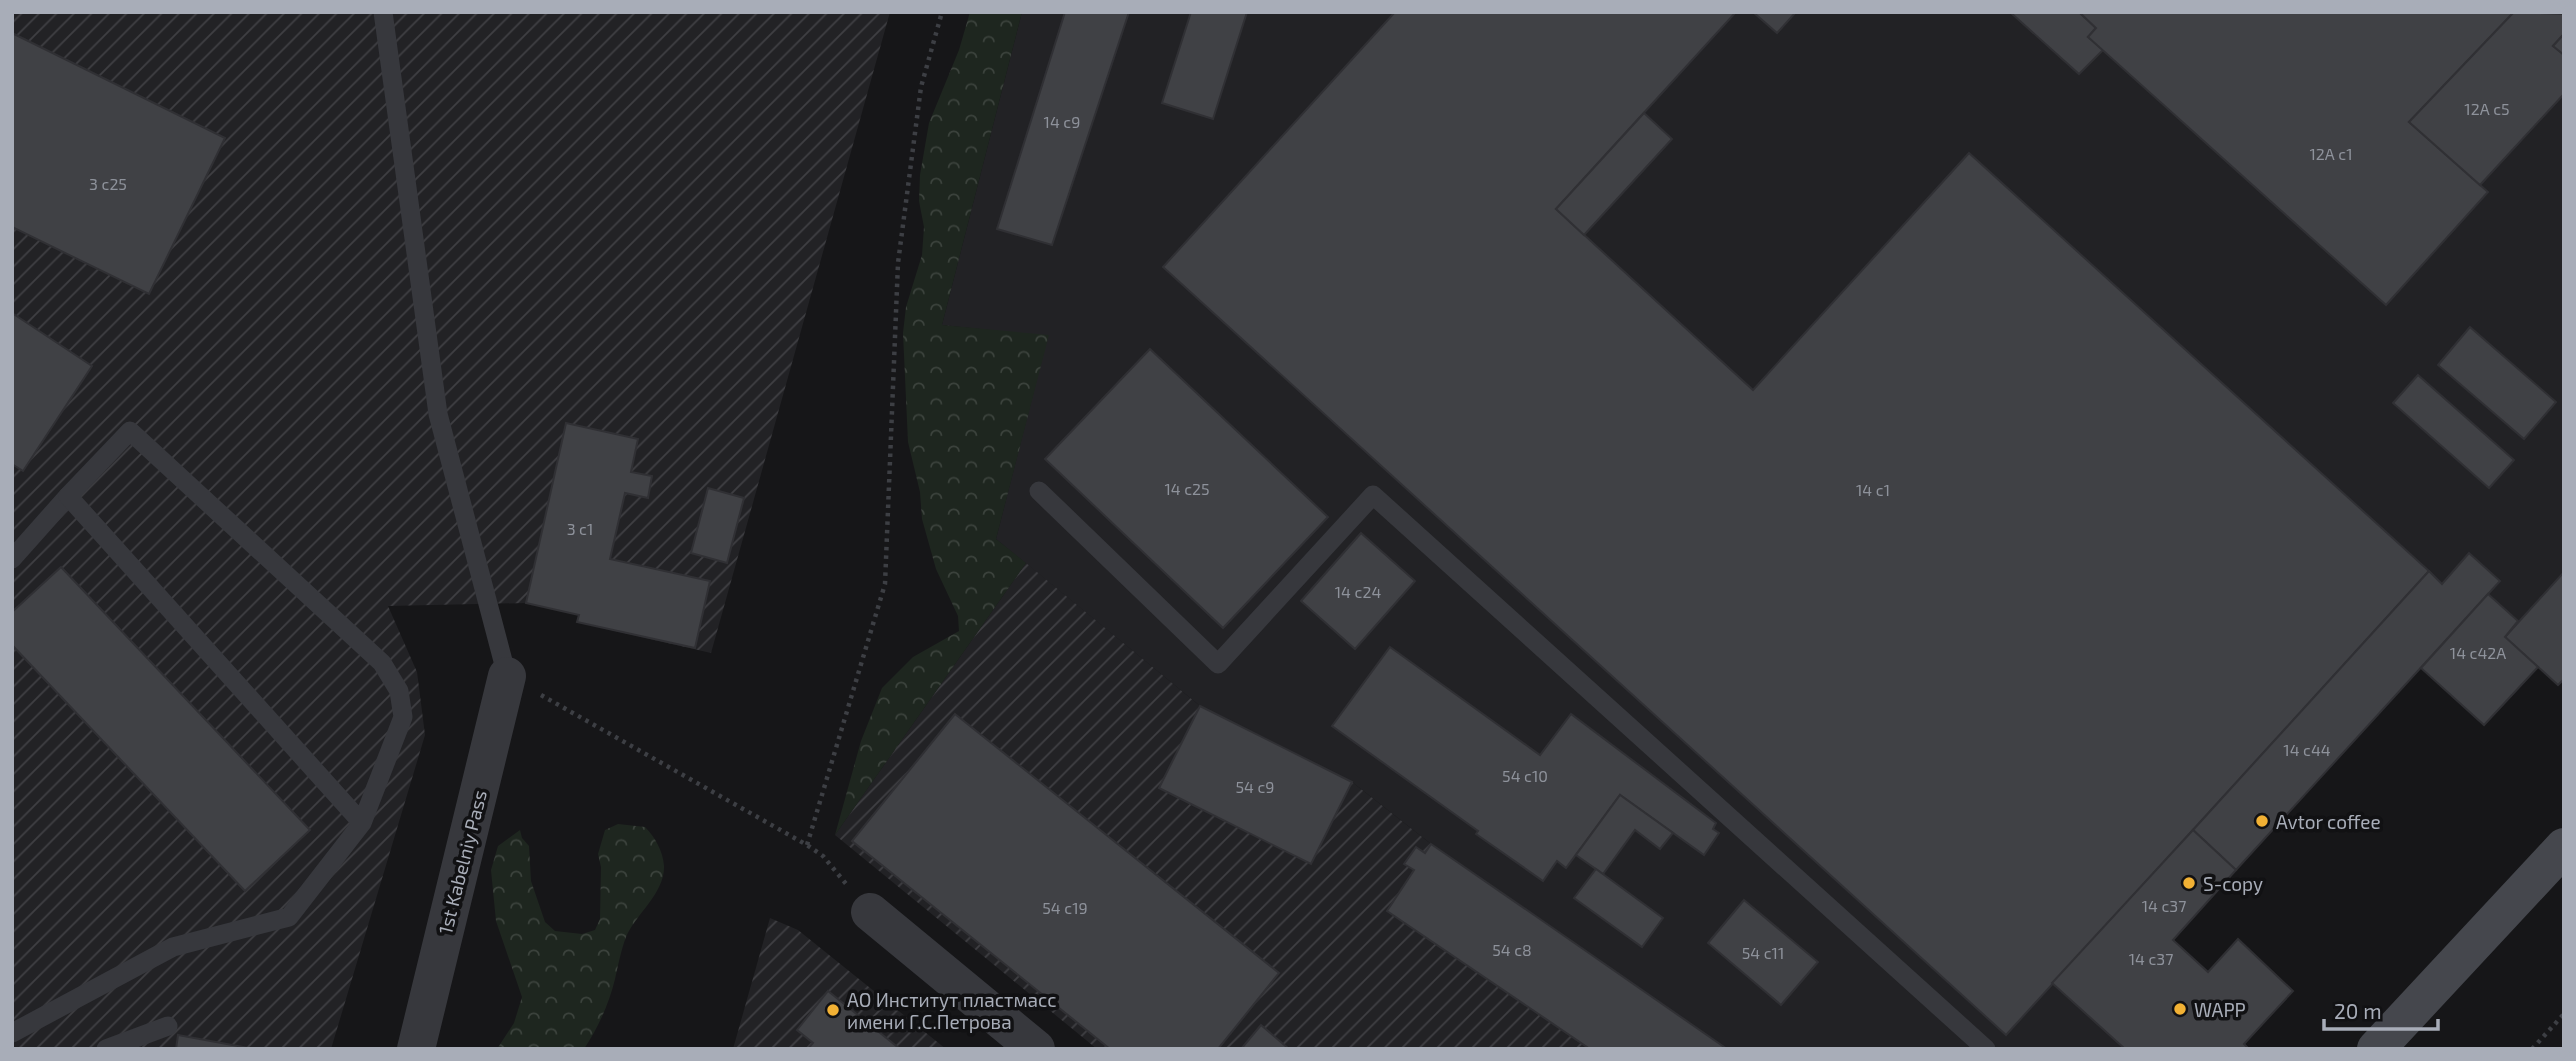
<svg xmlns="http://www.w3.org/2000/svg" width="2576" height="1061" font-family="'Exo 2',sans-serif">
	<style>
		.built { fill: #222225 }
		.industrial { fill: url(#industrial-furrows) }
		.forest { fill: url(#forest-crowns) }
		.building { fill: #404145; stroke: #303034; stroke-width: 2 }
		.lines { fill: none; stroke-linecap: round; stroke-linejoin: round }
		.path { stroke: #3d3f44; stroke-width: 4.5; stroke-dasharray: 3.5 5; stroke-linecap: butt }
		.lane { stroke: #37383d; stroke-width: 19 }
		.street { stroke: #37383d; stroke-width: 38 }
		.secondary { stroke: #45474d; stroke-width: 38 }
		.poi-dot { fill: #f2b134; stroke: #111113; stroke-width: 2.5 }
		.labels { text-anchor: middle; dominant-baseline: central; stroke-width: 7; stroke-linejoin: round; paint-order: stroke }
		.number-label { font-size: 16px; fill: #8e929b }
		.poi-label { font-size: 19px; fill: #a8adb8; stroke: #111113; text-anchor: start }
		.street-label { font-size: 19px; fill: #a8adb8; stroke: #111113 }
	</style>
	<defs>
		<pattern id="industrial-furrows" width="10" height="10" patternUnits="userSpaceOnUse" patternTransform="scale(1.75)"><rect width="10" height="10" fill="#222225"/><path d="M-1 1l2-2M0 10L10 0M9 11l2-2" fill="none" stroke="#3f3f43"/></pattern>
		<pattern id="forest-crowns" width="20" height="18" patternUnits="userSpaceOnUse" patternTransform="scale(1.75)"><rect width="20" height="18" fill="#1e261f"/><path d="M2 6a3 3 0 1 1 6 0M12 15a3 3 0 1 1 6 0" fill="none" stroke="#3c433d"/></pattern>
	</defs>
	<rect width="100%" height="100%" fill="#161618"/>
	<path class="built" d="M1022 12H2564V679L2558 685 2538 667 2484 725 2421 668 2173 939 2208 972 2238 939 2293 991 2245 1044 2249 1049H1727L1431 844 1352 782 1200 706 996 539 1048 336 942 325Z"/>
	<g class="industrial">
		<path d="M12 12H890L711 653 577 622 578 615 526 603 388 606 417 672 425 735 331 1049H12Z"/>
		<path d="M1026 563 1200 706 1352 782 1431 844 1727 1049H1097L835 835Z"/>
		<path d="M770 918 798 930 946 1049H733Z"/>
	</g>
	<g class="forest">
		<path d="M970 12H1022L942 325 1049 335 996 539 1026 563 835 835 861 741 882 688 913 657 959 631 958 616 936 569 922 519 920 492 908 442 903 333 906 307 922 255 924 227 919 201 920 175 929 123 959 50Z"/>
		<path d="M618 824 645 827C655 837 663 851 664 866 665 893 636 914 626 937 621 950 618 966 615 979 609 1004 598 1028 584 1049H497L514 1023 522 997 496 921 491 870 498 846 520 830 522 838 529 846 531 881 545 922 555 931 582 934 595 930 600 919 601 867 598 854 605 830Z"/>
	</g>
	<g class="building">
		<path d="M1065 12H1129L1052 245 997 229Z"/>
		<path d="M1191 12H1247L1213 119 1162 103Z"/>
		<path d="M1395 12H1736L1556 209 1753 390 1969 153 2429 571 2006 1035 1163 267Z"/>
		<path d="M1753 12H1796L1777 33Z"/>
		<path d="M2010 12H2079L2096 28 2088 37 2103 50 2079 74Z"/>
		<path d="M2079 12H2514L2409 122 2488 192 2386 305 2088 37 2096 28Z"/>
		<path d="M2514 12 2564 14V34L2553 46 2564 55V94L2480 185 2409 122Z"/>
		<path d="M12 33 225 138 149 294 12 227Z"/>
		<path d="M2564 34V55L2553 46Z"/>
		<path d="M1644 113 1672 139 1584 235 1556 209Z"/>
		<path d="M12 313 92 366 23 471 12 464Z"/>
		<path d="M2470 327 2556 402 2524 439 2438 365Z"/>
		<path d="M1150 349 1328 517 1223 628 1045 459Z"/>
		<path d="M2418 375 2514 460 2489 488 2393 403Z"/>
		<path d="M566 423 638 439 631 472 652 476 648 498 625 493 610 559 710 581 695 648 577 622 579 615 526 603Z"/>
		<path d="M708 488 744 498 727 563 691 553Z"/>
		<path d="M1361 533 1415 581 1355 649 1301 601Z"/>
		<path d="M2469 553 2500 581 2236 870 2193 830 2429 571 2442 584Z"/>
		<path d="M61 567 310 830 245 891 12 645V612Z"/>
		<path d="M2564 572V679L2558 685 2505 637Z"/>
		<path d="M2488 594 2518 621 2505 637 2538 667 2484 725 2421 668Z"/>
		<path d="M1390 647 1540 755 1571 714 1716 823 1713 829 1719 833 1704 855 1620 795 1566 868 1557 861 1543 881 1476 834 1478 831 1332 726Z"/>
		<path d="M1200 706 1352 782 1311 864 1159 788Z"/>
		<path d="M955 714 1279 973 1218 1049H1110L852 841Z"/>
		<path d="M1620 795 1673 833 1660 849 1635 830 1603 874 1576 855Z"/>
		<path d="M2193 830 2236 870 2173 940 2208 972 2238 939 2293 991 2244 1044 2249 1049H2125L2052 983Z"/>
		<path d="M1431 844 1537 917 1727 1049H1590L1387 911 1414 870 1404 864 1416 847 1425 853Z"/>
		<path d="M1596 869 1663 918 1642 947 1574 898Z"/>
		<path d="M1744 900 1818 962 1781 1005 1708 943Z"/>
		<path d="M828 991 900 1049H808L813 1043 797 1030Z"/>
		<path d="M1261 1025 1289 1049H1241Z"/>
		<path d="M178 1035 254 1049H176Z"/>
	</g>
	<g class="lines">
		<g class="path">
			<path d="M541 695 807 845 823 856 847 885"/>
			<path d="M807 845 885 584 898 263 921 87 942 12"/>
			<path d="M2532 1049 2564 1014"/>
		</g>
		<g class="lane">
			<path d="M383 12 438 414 507 676"/>
			<path d="M1039 491 1218 664 1373 495 1986 1049"/>
			<path d="M12 559 68 496"/>
			<path d="M12 1033 173 947 289 917 362 823 403 717 399 691 382 663 130 431 68 496 362 823"/>
			<path d="M106 1049 168 1026"/>
		</g>
		<g class="street">
			<path d="M870 912 1036 1049"/>
			<path d="M416 1049 507 676"/>
		</g>
		<path class="secondary" d="M2376 1049 2564 847"/>
	</g>
	<g class="poi-dot">
		<circle cx="2262" cy="821" r="7"/>
		<circle cx="2189" cy="883" r="7"/>
		<circle cx="2180" cy="1009" r="7"/>
		<circle cx="833" cy="1010" r="7"/>
	</g>
	<g class="labels">
		<g class="number-label">
			<text x="2487" y="108">12А с5</text>
			<text x="1062" y="121">14 с9</text>
			<text x="2331" y="153">12А с1</text>
			<text x="108" y="183">3 с25</text>
			<text x="1187" y="488">14 с25</text>
			<text x="1873" y="489">14 с1</text>
			<text x="580" y="528">3 с1</text>
			<text x="1358" y="591">14 с24</text>
			<text x="2478" y="652">14 с42А</text>
			<text x="2307" y="749">14 с44</text>
			<text x="1525" y="775">54 с10</text>
			<text x="1255" y="786">54 с9</text>
			<text x="2164" y="905">14 с37</text>
			<text x="1065" y="907">54 с19</text>
			<text x="1512" y="949">54 с8</text>
			<text x="1763" y="952">54 с11</text>
			<text x="2151" y="958">14 c37</text>
		</g>
		<g class="poi-label">
			<text x="2276" y="821">Avtor coffee</text>
			<text x="2203" y="883">S-copy</text>
			<text x="847" y="999">АО Институт пластмасс<tspan x="847" dy="22">имени Г.С.Петрова</tspan></text>
			<text x="2194" y="1009">WAPP</text>
		</g>
		<g class="street-label">
			<text transform="translate(462 862) rotate(-76)">1st Kabelniy Pass</text>
		</g>
	</g>
	<rect width="2576" height="1061" fill="none" stroke="#a8adb8" stroke-width="28"/>
	<path d="M2324 1019v10h114v-10" fill="none" stroke="#a8adb8" stroke-width="3.5"/>
	<text x="2334" y="1019" font-size="21" fill="#a8adb8" stroke="#111113" stroke-width="5" paint-order="stroke">20 m</text>
</svg>
